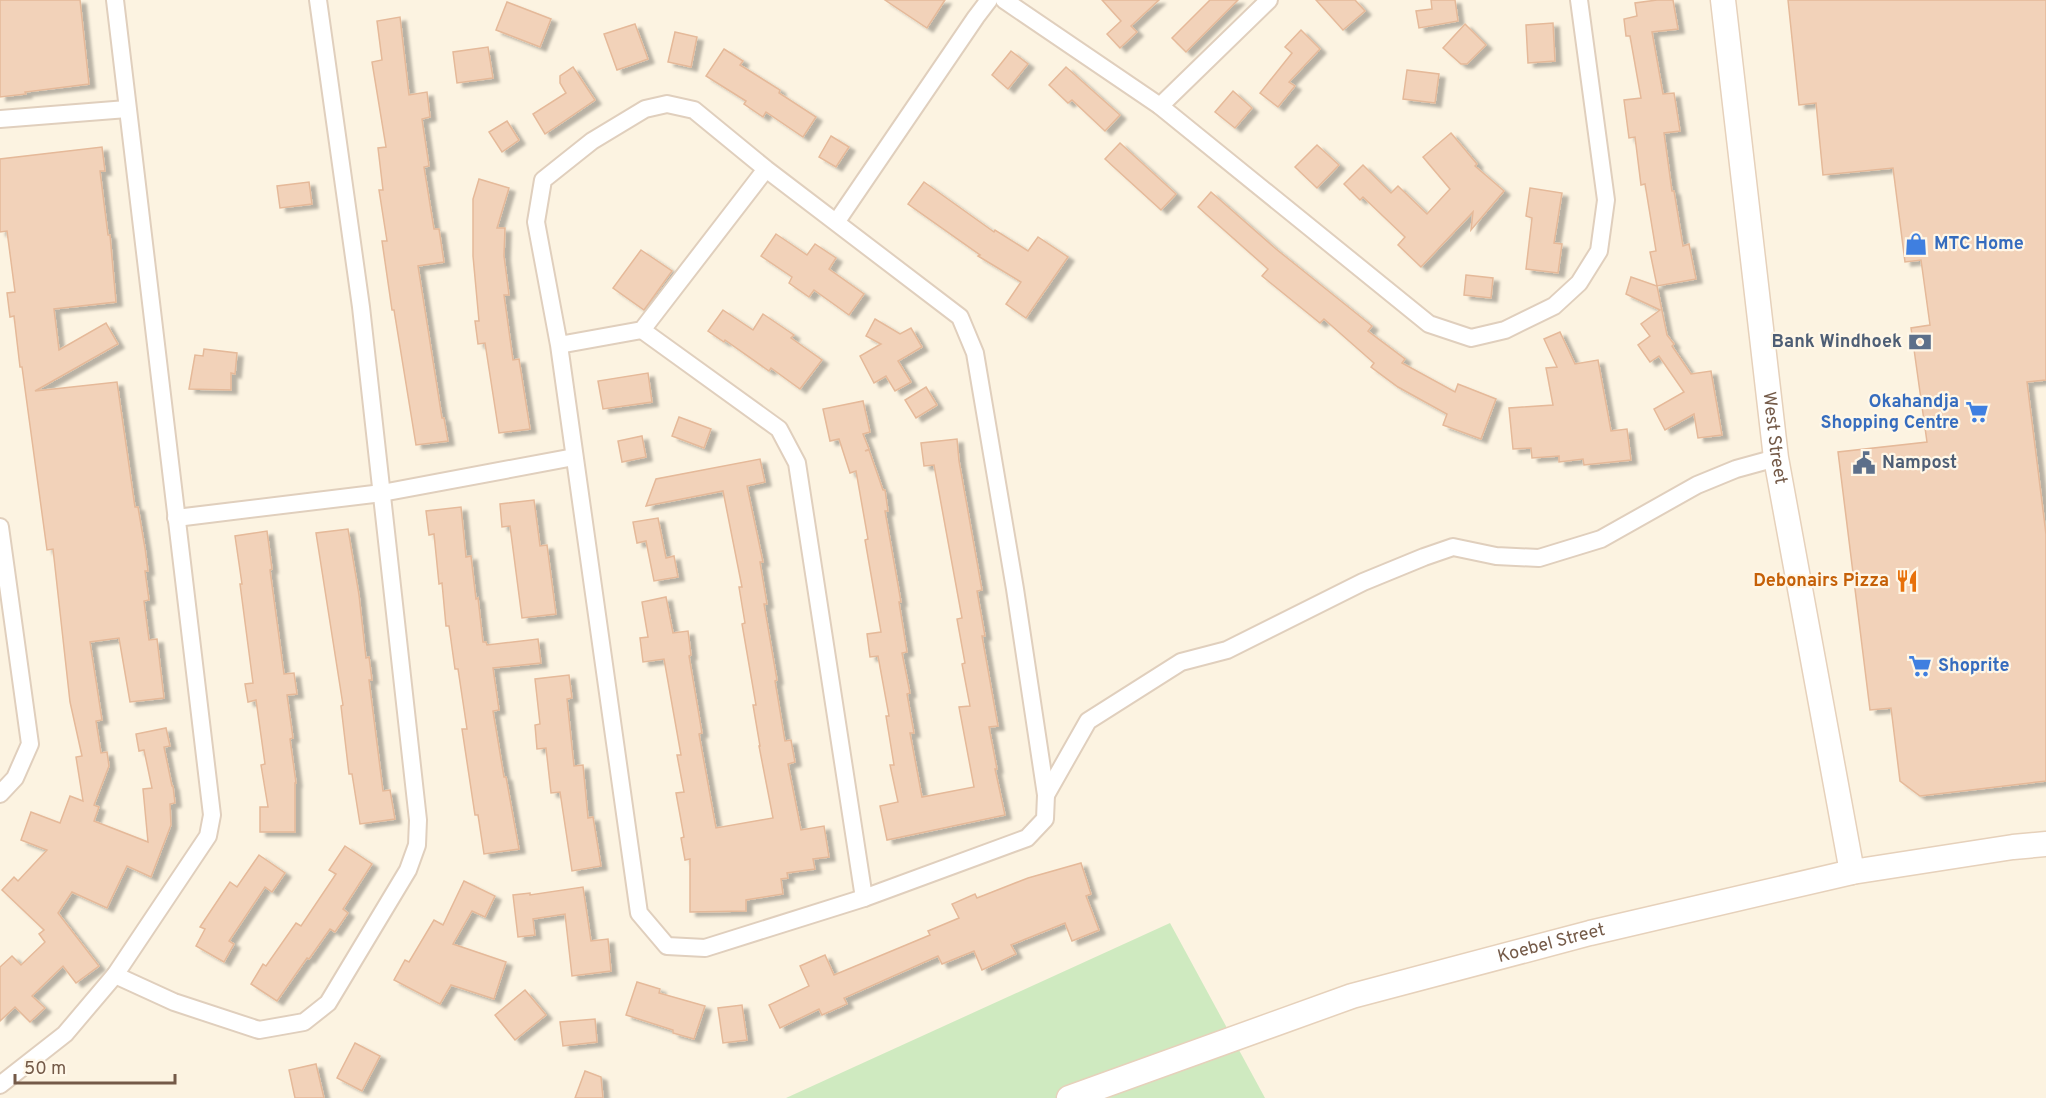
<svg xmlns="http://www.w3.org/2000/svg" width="2046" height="1098" font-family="Overpass,sans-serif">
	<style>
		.green { fill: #cfeac0 }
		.building { fill: #f2d2b9; stroke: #e5b999; stroke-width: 1.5; filter: url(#shadow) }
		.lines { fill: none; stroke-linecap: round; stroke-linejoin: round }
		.street-casing { stroke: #e0cfbd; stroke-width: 20 }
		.secondary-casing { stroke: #e6d1bb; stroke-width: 27 }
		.street { stroke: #fff; stroke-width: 16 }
		.secondary { stroke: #fff; stroke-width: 24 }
		.labels { text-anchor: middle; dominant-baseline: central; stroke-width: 4.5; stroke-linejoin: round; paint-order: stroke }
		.shop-label { font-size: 18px; font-weight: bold; fill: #366cbe; stroke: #fff7e8; text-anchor: start }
		.service-label { font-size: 18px; font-weight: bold; fill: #4e5e75; stroke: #fff7e8; text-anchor: end }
		.street-label { font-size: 18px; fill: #745a48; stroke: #fff7e8 }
		.food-label { font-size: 18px; font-weight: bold; fill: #c56008; stroke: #fff7e8; text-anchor: end }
	</style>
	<defs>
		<filter id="shadow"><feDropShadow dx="6" dy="4" stdDeviation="1.5" flood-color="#0004"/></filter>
	</defs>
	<rect width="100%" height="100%" fill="#fcf3e1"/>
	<path class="green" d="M1170 923 1265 1098H786Z"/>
	<g class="building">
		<path d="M0 0H80L89 84 25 92 26 94 0 97Z"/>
		<path d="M885 0H945L927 28Z"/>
		<path d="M1102 0H1159L1131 26 1137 32 1120 48 1107 34 1121 21Z"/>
		<path d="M1210 0H1238L1186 52 1172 38Z"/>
		<path d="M1316 0H1355L1365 11 1343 30Z"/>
		<path d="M1431 0H1455L1458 21 1419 28 1416 11 1432 9Z"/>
		<path d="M1657 0H1673L1678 29 1652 32 1663 94 1674 93 1680 131 1664 133 1672 191H1674L1683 246 1689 244 1696 279 1657 286 1650 252 1656 251 1645 184 1641 185 1635 137 1629 138 1624 100 1641 98 1630 36H1626L1624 19 1637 16 1635 3Z"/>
		<path d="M1788 0H2046V380L2027 382 2046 534V781L1920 796 1900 781 1891 708 1870 710 1838 452 1927 442 1911 328 1930 325 1921 260 1905 262 1893 168 1823 175 1816 103 1799 105Z"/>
		<path d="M507 2 551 19 540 47 496 30Z"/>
		<path d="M400 17 409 95 427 92 430 117 422 119 429 166 424 167 434 229H439L444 262 418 266 442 418H444L448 441 416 445 394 310H392L382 241H387L379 190H383L378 148 386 147 372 62 382 60 377 21Z"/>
		<path d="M1553 23 1555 61 1528 63 1526 25Z"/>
		<path d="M635 24 648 59 617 70 604 34Z"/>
		<path d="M1465 24 1486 45 1467 64H1461L1443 48Z"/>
		<path d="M1301 30 1320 49 1289 82 1295 86 1278 107 1260 93 1292 53 1285 47Z"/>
		<path d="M675 32 697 37 691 67 668 62Z"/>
		<path d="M488 47 493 78 457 83 453 52Z"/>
		<path d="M724 49 743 61 740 65 780 90 779 93 816 117 803 137 766 112 763 117 744 104 746 101 706 76Z"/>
		<path d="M1011 51 1028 64 1008 89 992 75Z"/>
		<path d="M573 67 595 100 545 134 533 114 566 93 560 83V76Z"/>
		<path d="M1066 67 1120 115 1105 131 1072 100 1068 103 1049 85Z"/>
		<path d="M1407 70 1439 74 1435 103 1403 99Z"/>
		<path d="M1233 91 1252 108 1235 128 1215 112Z"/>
		<path d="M507 121 519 140 502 152 489 132Z"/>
		<path d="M1451 133 1477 164 1475 166 1504 191 1471 230 1473 212 1421 267 1398 245 1405 237 1363 197 1360 200 1344 184 1363 165 1391 193 1398 186 1427 214 1450 189 1423 157Z"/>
		<path d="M831 136 849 147 836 167 819 157Z"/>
		<path d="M1120 143 1176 194 1161 210 1105 159Z"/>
		<path d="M1317 145 1339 165 1317 188 1295 167Z"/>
		<path d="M102 147 105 171H100L108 235H110L116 302 54 309 59 350 106 323 118 344 35 391 117 382 135 507H138L145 548 148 571H145L149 600 144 601 149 640 157 639 164 698 130 702 119 638 90 642 102 720 96 721 101 753 107 752 109 766 94 805 99 807 94 821 148 842 143 789 152 788 144 750 139 751 136 734 166 728 170 746 164 747 172 786H173L175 803 170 804 171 825 151 877 127 866 107 908 72 892 58 913 99 966 76 983 63 966 32 996 45 1008 30 1022 15 1007 0 1021V967L12 956 21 965 45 942 39 934 44 930 2 890 14 877 18 881 47 850 21 840 31 812 60 823 70 796 83 801 76 757 82 756 70 702 53 549 47 550 22 367H20L14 316 10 317 7 293 15 292 7 231 0 232V159Z"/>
		<path d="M479 179 509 188 497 228H505L504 256 509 295H504L513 360 519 359 530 429 499 433 485 343 478 344 475 321H479L473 256V199Z"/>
		<path d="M309 182 312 204 280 208 277 186Z"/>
		<path d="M924 182 994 232 995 230 1028 251 1038 237 1068 257 1026 318 1006 304 1021 282 978 256 980 255 908 204Z"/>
		<path d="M1530 188 1562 193 1554 243 1562 244 1558 273 1526 269 1532 218 1526 216Z"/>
		<path d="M1211 192 1276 249 1372 326 1368 331 1405 359 1402 363 1455 392 1458 384 1496 399 1481 439 1443 425 1447 414 1398 387 1371 367 1374 363 1324 319 1320 323 1262 276 1268 269 1198 207Z"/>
		<path d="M776 234 807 255 815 244 836 258 829 269 864 294 849 315 814 290 809 297 789 283 792 277 761 256Z"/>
		<path d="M641 250 672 271 644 310 613 288Z"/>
		<path d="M1466 275 1493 278 1491 298 1464 295Z"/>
		<path d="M1631 277 1657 286 1667 335 1674 344 1672 346 1691 374 1711 371 1722 435 1698 438 1694 414 1665 430 1654 409 1684 392 1659 356 1650 362 1638 345 1650 336 1641 324 1660 310 1626 294Z"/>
		<path d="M723 310 753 330 763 314 794 335 791 338 822 360 800 389 771 368 769 371 725 340 724 342 708 331Z"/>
		<path d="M875 319 900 334 911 328 922 347 898 361 911 382 895 391 886 376 874 383 860 356 881 344 866 336Z"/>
		<path d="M1560 332 1575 364 1598 360 1611 431 1627 429 1631 460 1584 465 1583 459 1559 462V456L1532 458 1531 448 1513 449 1509 408 1553 405 1546 368 1557 367 1544 339Z"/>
		<path d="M204 349 237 353 235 374 231 373V390L189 389 195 355 203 356Z"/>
		<path d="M648 373 652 402 603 409 598 381Z"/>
		<path d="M926 387 937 405 916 418 905 400Z"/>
		<path d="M863 401 870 432 863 434 869 449 865 451 869 450 883 490H885L888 511H885L901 602H899L907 652 902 653 910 693 907 694 914 733H910L922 797 974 787 959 707 970 706 962 664 965 663 957 619 962 618 934 465 924 466 921 443 957 439 959 461 982 590 977 591 985 636H982L998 726 989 727 997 769H995L1005 815 887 840 880 806 898 802 890 765H894L886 716H889L878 656 870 657 867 634 881 632 865 540 868 539 856 471 850 473 839 439 830 441 823 409Z"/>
		<path d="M679 417 711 429 704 448 672 436Z"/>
		<path d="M642 436 646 457 622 462 618 441Z"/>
		<path d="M760 459 765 482 747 486 763 562H760L767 604H764L777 680 775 681 785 741 791 740 795 762 788 764 801 830 824 826 829 857 813 859 815 869 787 873 788 878 781 879 783 894 746 900V911L690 912V859L685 860 681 838 684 837 676 793 684 792 677 755H681L664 659 643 662 640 638 648 637 642 602 666 597 673 633 688 631 691 655 689 656 702 733 699 734 716 828 773 818 759 746H760L753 705H756L742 624 745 623 739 587H742L723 491 646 506 656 479Z"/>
		<path d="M534 500 540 546 547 545 556 614 522 618 510 526 502 527 500 504Z"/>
		<path d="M461 507 466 557 471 556 476 599 478 598 483 642H486L487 645 538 639 541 663 493 668 499 710 493 711 504 777H506L519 849 484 854 478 815H475L462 729H467L458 669H455L449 626H446L442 583 439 584 434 534 429 535 426 511Z"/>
		<path d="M658 518 666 558 674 556 678 577 654 581 646 541 637 543 633 522Z"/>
		<path d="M348 529 359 595 366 658 369 657 372 680H369L383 791 390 790 395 819 360 824 352 774H349L341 706 343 705 316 533Z"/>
		<path d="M267 531 272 569 270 570 284 674 294 673 297 694 287 695 293 738 290 739 296 783H295V832H260V807H268L261 765 265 764 256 700 248 702 245 684 253 683 240 584H242L235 536Z"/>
		<path d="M569 675 572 698 567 699 574 766 583 765 588 818 593 817 601 866 572 871 560 792 551 793 546 748 537 749 535 725 540 724 535 679Z"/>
		<path d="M345 846 372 864 343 909 348 913 335 932 330 929 309 959 307 958 277 1001 251 984 263 964 266 966 296 923 301 926 336 874 329 870Z"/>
		<path d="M259 855 285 873 272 892 265 887 229 941 234 944 224 962 196 946 205 929 200 927 230 882 237 887Z"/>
		<path d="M1081 863 1091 894 1086 896 1099 930 1072 941 1065 923 1011 945 1016 954 982 970 974 951 942 964 938 956 844 998 847 1004 822 1015 819 1009 780 1028 769 1005 809 986 800 966 825 955 834 975 930 935 928 931 959 918 952 904 975 894 977 898 1028 878Z"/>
		<path d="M464 881 495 896 485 917 472 911 453 944 506 962 494 999 451 985 440 1004 394 980 405 960 409 962 434 920 443 925Z"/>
		<path d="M583 887 591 941 608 939 611 971 572 976 565 914 533 919 535 935 518 937 513 895 530 893V895Z"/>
		<path d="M637 982 660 989 659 993 705 1006 694 1039 673 1033V1030L626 1015Z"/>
		<path d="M525 990 546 1015 515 1040 495 1015Z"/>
		<path d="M742 1005 747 1040 723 1043 718 1008Z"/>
		<path d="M595 1019 597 1042 563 1046 560 1022Z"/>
		<path d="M355 1043 380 1056 362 1091 337 1078Z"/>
		<path d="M316 1064 324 1098H295L289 1070Z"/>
		<path d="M585 1071 601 1077 603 1098H575Z"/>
	</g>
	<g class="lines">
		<g class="street-casing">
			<g id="street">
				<path d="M1004 0 1160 106 1429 324 1471 338 1505 330 1554 306 1579 283 1599 251 1606 200 1579 0"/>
				<path d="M1160 106 1269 0"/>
				<path d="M0 119 127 109"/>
				<path d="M837 221 976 17 989 0"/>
				<path d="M642 330 779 429 797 463 864 898"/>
				<path d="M559 345 536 222 543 180 592 141 645 109 667 104 694 110 766 169 960 317 975 353 1015 589 1046 795 1045 819 1027 838 864 898 705 948 667 946 639 913 559 345 642 330 766 169"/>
				<path d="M176 518 382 493 574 457"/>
				<path d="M0 527 30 744 15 778 0 794"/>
				<path d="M1046 795 1088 721 1181 662 1227 650 1363 582 1424 557 1453 547 1496 556 1539 558 1601 539 1697 485 1736 469 1776 458"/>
				<path d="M115 975 174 1002 259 1030 304 1022 328 1003 408 870 417 845 418 820 361 307 318 0"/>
				<path d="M0 1085 65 1034 115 975 208 836 212 815 115 0"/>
			</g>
		</g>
		<g class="secondary-casing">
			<g id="secondary">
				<path id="s1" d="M1723 0 1776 458 1852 872"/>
				<path id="s2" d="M1069 1098 1352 996 1590 933 1852 872 2013 847 2046 844"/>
			</g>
		</g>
		<use href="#street" class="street"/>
		<use href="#secondary" class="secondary"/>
	</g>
	<defs>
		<g id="shop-bare" transform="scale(1.8)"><path d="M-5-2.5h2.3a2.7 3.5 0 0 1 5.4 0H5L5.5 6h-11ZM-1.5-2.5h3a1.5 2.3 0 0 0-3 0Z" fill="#3f7fe0" stroke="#fff7e8" stroke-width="2.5" paint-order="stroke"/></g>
		<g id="bank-bare" transform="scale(1.8)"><path d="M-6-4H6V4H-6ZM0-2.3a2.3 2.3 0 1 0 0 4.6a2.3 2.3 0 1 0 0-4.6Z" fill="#5c6f8a" stroke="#fff7e8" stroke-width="2.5" paint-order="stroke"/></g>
		<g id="supermarket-bare" transform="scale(1.8)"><path d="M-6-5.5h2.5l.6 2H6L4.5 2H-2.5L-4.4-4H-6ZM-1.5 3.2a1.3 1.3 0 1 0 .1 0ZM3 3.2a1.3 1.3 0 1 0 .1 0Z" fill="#3f7fe0" stroke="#fff7e8" stroke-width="2.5" paint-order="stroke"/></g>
		<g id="civic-bare" transform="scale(1.8)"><path d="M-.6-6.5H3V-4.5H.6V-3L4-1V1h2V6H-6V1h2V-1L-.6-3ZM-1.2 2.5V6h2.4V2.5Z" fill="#5c6f8a" stroke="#fff7e8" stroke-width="2.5" paint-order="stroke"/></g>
		<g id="restaurant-bare" transform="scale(1.8)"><path d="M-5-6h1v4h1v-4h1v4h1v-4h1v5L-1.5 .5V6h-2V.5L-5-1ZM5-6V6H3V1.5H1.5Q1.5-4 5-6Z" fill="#e8710a" stroke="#fff7e8" stroke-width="2.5" paint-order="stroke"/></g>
	</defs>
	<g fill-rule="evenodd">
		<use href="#shop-bare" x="1916" y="244"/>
		<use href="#bank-bare" x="1920" y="342"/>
		<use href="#supermarket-bare" x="1977" y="412"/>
		<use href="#civic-bare" x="1864" y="463"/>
		<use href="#restaurant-bare" x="1907" y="581"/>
		<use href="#supermarket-bare" x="1920" y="666"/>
	</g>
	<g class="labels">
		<g class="shop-label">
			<text x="1934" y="244">MTC Home</text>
			<text x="1959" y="402" text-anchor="end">Okahandja<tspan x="1959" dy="21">Shopping Centre</tspan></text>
			<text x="1938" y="666">Shoprite</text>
		</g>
		<g class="service-label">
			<text x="1902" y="342">Bank Windhoek</text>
			<text x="1882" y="463" text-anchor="start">Nampost</text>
		</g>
		<g class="street-label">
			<text stroke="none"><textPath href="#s1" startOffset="441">West Street</textPath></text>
			<text stroke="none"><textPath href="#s2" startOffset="507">Koebel Street</textPath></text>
		</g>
		<g class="food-label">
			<text x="1889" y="581">Debonairs Pizza</text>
		</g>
	</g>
	<path d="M15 1074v9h160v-9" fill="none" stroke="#745a48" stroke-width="3"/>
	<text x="24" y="1074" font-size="18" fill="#745a48" stroke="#fff7e8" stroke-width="4.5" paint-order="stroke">50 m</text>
</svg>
